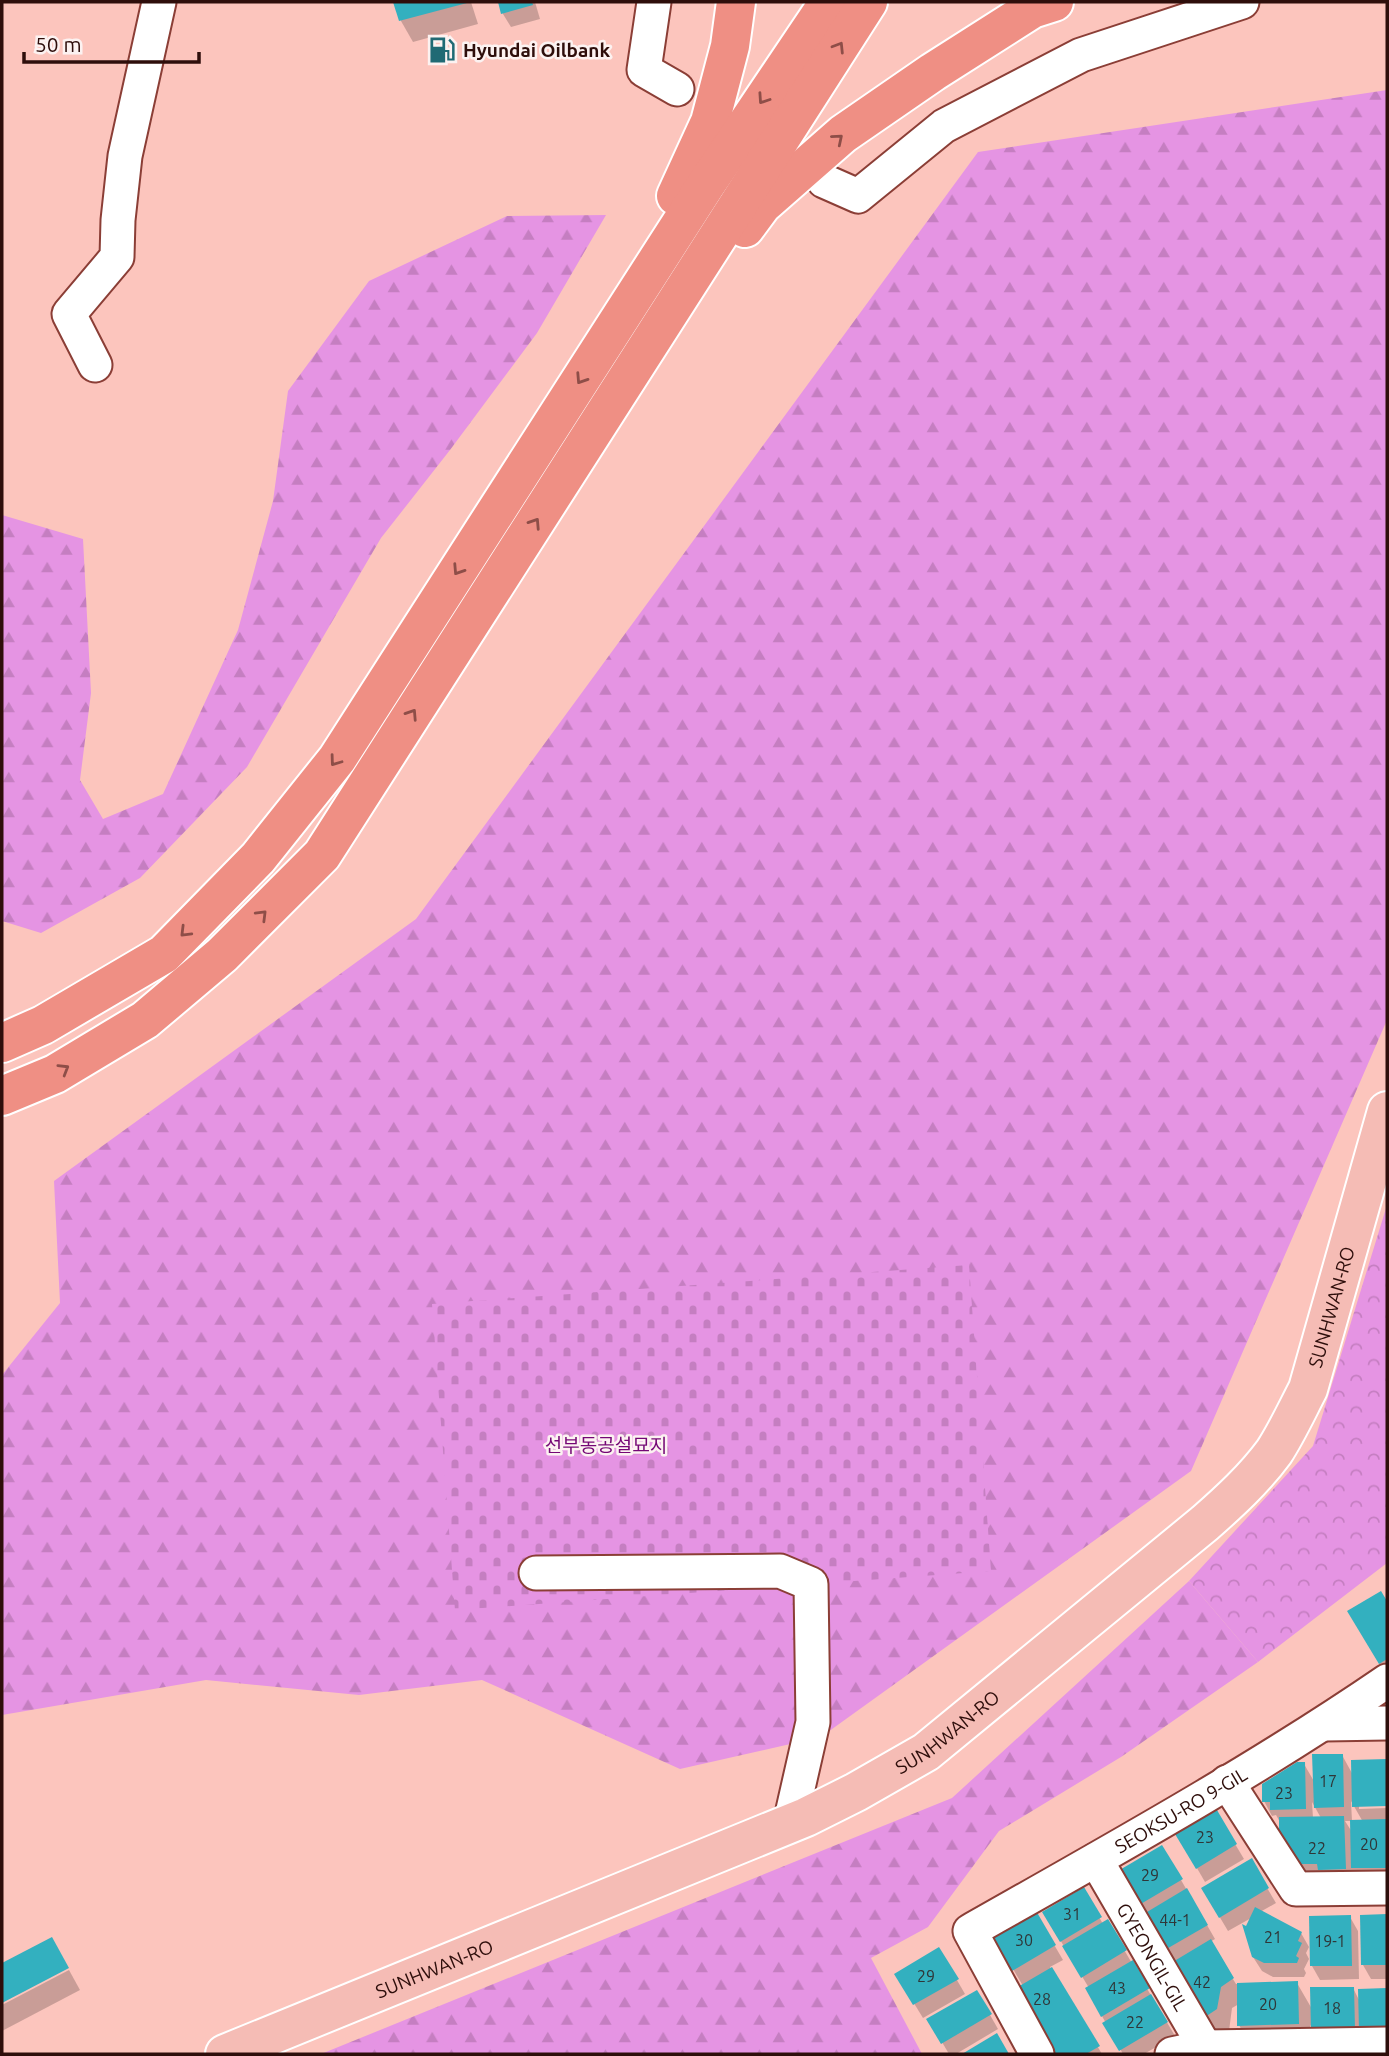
<svg xmlns="http://www.w3.org/2000/svg" width="1389" height="2056" font-family="Ubuntu,'Noto Sans KR',sans-serif">
	<style>
		.forest { fill: url(#forest-firs) }
		.cemetery { fill: url(#cemetery-stones) }
		.park { fill: url(#park-crowns) }
		.shadow { fill: #0003; fill-rule: evenodd }
		.building { fill: #33b0bf }
		.lines { fill: none; stroke-linecap: round; stroke-linejoin: round }
		.minor-casing { stroke: #8b3e36; stroke-width: 37 }
		.major-casing { stroke: #fff; stroke-width: 42 }
		.highway-casing { stroke: #fff; stroke-width: 42 }
		.minor { stroke: #fff; stroke-width: 33 }
		.major { stroke: #f5bcb5; stroke-width: 38 }
		.highway { stroke: #ef8f84; stroke-width: 38 }
		.oneway { stroke: #8e4e48 }
		.labels { text-anchor: middle; dominant-baseline: central; stroke-width: 5; stroke-linejoin: round; paint-order: stroke }
		.number-label { font-size: 16px; fill: #2f3638 }
		.poi-label { font-size: 19px; font-weight: bold; fill: #2e0e0b; stroke: #fcf2f1; text-anchor: start }
		.street-label { font-size: 19px; fill: #2e0e0b; stroke: #fcf2f1 }
		.park-label { font-size: 19px; fill: #740775; stroke: #fcf2f1 }
	</style>
	<defs>
		<pattern id="forest-firs" width="22" height="20" patternUnits="userSpaceOnUse" patternTransform="scale(1.75)"><rect width="22" height="20" fill="#e594e3"/><path d="M5 1l3.5 6h-7zM16 11l3.5 6h-7z" fill="#c57ec1"/></pattern>
		<pattern id="cemetery-stones" width="16" height="16" patternUnits="userSpaceOnUse" patternTransform="scale(1.75)"><rect width="16" height="16" fill="#e594e3"/><path d="M2 7V4a2 2 0 0 1 4 0v3zM10 15v-3a2 2 0 0 1 4 0v3z" fill="#c57ec1"/></pattern>
		<pattern id="park-crowns" width="20" height="18" patternUnits="userSpaceOnUse" patternTransform="scale(1.75)"><rect width="20" height="18" fill="#e594e3"/><path d="M2 6a3 3 0 1 1 6 0M12 15a3 3 0 1 1 6 0" fill="none" stroke="#c57ec1"/></pattern>
	</defs>
	<rect width="100%" height="100%" fill="#fcc5bd"/>
	<g class="forest">
		<path d="M1387 90V1020L1191 1471 821 1737 680 1769 482 1680 359 1695 206 1680 2 1715V1375L60 1303 54 1181 416 919 978 152Z"/>
		<path d="M606 215 537 333 450 450 381 538 247 767 140 878 41 933 2 921V515L83 539 91 693 80 780 103 819 163 794 238 630 273 501 288 391 369 281 507 216Z"/>
		<path d="M1189 1581 1258 1662 1121 1757 999 1831 928 1927 871 1958 922 2054H321L952 1798Z"/>
	</g>
	<path class="cemetery" d="M969 1265 991 1571 455 1610 432 1304Z"/>
	<path class="park" d="M1387 1205V1563L1258 1662 1189 1581 1313 1446Z"/>
	<g class="shadow">
		<path d="M395 2H471L478 24 413 42 401 21Z"/>
		<path d="M500 2H535L540 19 511 27 503 14Z"/>
		<path d="M1381 1593 1387 1604V1676L1361 1633Z"/>
		<path d="M1342 1755 1353 1775 1386 1761 1387 1763V1805H1359V1809L1387 1808V1882L1312 1885 1281 1833V1824L1276 1815 1272 1816 1264 1801 1304 1764 1315 1783ZM1351 1801 1363 1822 1352 1832 1345 1821H1352ZM1312 1802 1321 1818H1313Z"/>
		<path d="M1213 1807 1244 1859 1205 1882 1175 1830Z"/>
		<path d="M1162 1847 1215 1939 1210 1942 1236 1984 1297 1983 1312 2009 1353 1988 1360 2002V1990H1387V2043H1321L1310 2025 1311 2046 1251 2047 1239 2025V2004L1232 2008 1229 2031 1213 2041 1120 1872Z"/>
		<path d="M1251 1861 1276 1903 1260 1912 1301 1933 1309 1947 1306 1953 1309 1959 1304 1969 1306 1973 1304 1977H1273L1262 1971 1253 1957 1247 1929 1253 1917 1228 1931 1203 1889Z"/>
		<path d="M1083 1889 1103 1924 1107 1921 1175 2036 1144 2054H1123L1087 1989 1089 1988 1044 1913Z"/>
		<path d="M1035 1912 1063 1960 1050 1967 1102 2054H1047L1023 1986 994 1936Z"/>
		<path d="M1387 1916V1979H1371L1363 1965 1362 1917Z"/>
		<path d="M1350 1917 1358 1931 1359 1979 1320 1980 1312 1966Z"/>
		<path d="M939 1949 965 1994 923 2018 896 1974Z"/>
		<path d="M69 1970 80 1990 2 2031V2005Z"/>
		<path d="M977 1992 998 2029 956 2054H949L929 2020Z"/>
	</g>
	<g class="building">
		<path d="M393 2H467V3L399 21Z"/>
		<path d="M498 2H532L533 5 501 14Z"/>
		<path d="M1381 1591 1387 1601V1659L1379 1664 1347 1611Z"/>
		<path d="M1312 1754H1343L1344 1807 1314 1808Z"/>
		<path d="M1387 1759V1806L1352 1807 1351 1760Z"/>
		<path d="M1297 1762H1305L1306 1809 1270 1810V1802H1262V1784Z"/>
		<path d="M1214 1805 1237 1844 1196 1869 1172 1829Z"/>
		<path d="M1344 1816 1346 1869 1318 1870 1317 1864H1298L1279 1833V1817Z"/>
		<path d="M1387 1819V1868H1351L1350 1820Z"/>
		<path d="M1162 1845 1183 1879 1139 1905 1118 1871Z"/>
		<path d="M1252 1858 1269 1888 1219 1918 1201 1888Z"/>
		<path d="M1084 1887 1102 1917 1060 1942 1042 1912Z"/>
		<path d="M1187 1888 1208 1925 1163 1951 1142 1915Z"/>
		<path d="M1255 1907 1302 1932 1298 1941 1302 1943 1296 1956 1299 1958 1297 1963H1264L1252 1957 1242 1924 1246 1926Z"/>
		<path d="M1035 1909 1056 1945 1012 1971 991 1935Z"/>
		<path d="M1387 1914V1965H1361L1360 1915Z"/>
		<path d="M1351 1915 1352 1966H1310L1309 1916Z"/>
		<path d="M1108 1919 1127 1950 1081 1978 1062 1946Z"/>
		<path d="M52 1937 69 1968 2 2003V1963Z"/>
		<path d="M1211 1939 1234 1978 1221 1987 1217 2009 1199 2021 1166 1966Z"/>
		<path d="M939 1947 959 1979 913 2005 894 1974Z"/>
		<path d="M1133 1960 1150 1988 1101 2017 1085 1988Z"/>
		<path d="M1052 1967 1100 2046 1086 2054H1046L1009 1992Z"/>
		<path d="M1298 1981 1299 2024 1237 2026V1983Z"/>
		<path d="M1310 1987H1354L1355 2029 1311 2030Z"/>
		<path d="M1387 1988V2029L1359 2030 1358 1989Z"/>
		<path d="M977 1990 992 2014 941 2044 926 2019Z"/>
		<path d="M1151 1994 1168 2022 1119 2051 1102 2023Z"/>
		<path d="M997 2033 1009 2054H962Z"/>
	</g>
	<g class="lines">
		<g class="minor-casing">
			<g id="minor">
				<path d="M654 2 644 70 677 89"/>
				<path d="M824 181 858 196 944 126 1081 55 1242 2"/>
				<path d="M95 365 69 314 117 257 118 220 125 156 159 2"/>
				<path d="M536 1573 780 1571 811 1584 813 1722 790 1823"/>
				<path d="M1325 1724 1387 1723"/>
				<path d="M1227 1782 1296 1889 1387 1888"/>
				<path id="s1" d="M1096 1860 1209 2054"/>
				<path id="s2" d="M1037 2054 970 1931C1111 1851 1254 1772 1387 1681"/>
				<path d="M1172 2054 1205 2047 1387 2044"/>
			</g>
		</g>
		<g class="major-casing">
			<g id="major">
				<path id="s3" d="M225 2054 806 1817 856 1792 926 1752 1205 1523C1230 1501 1254 1479 1274 1452 1287 1432 1297 1410 1308 1389L1387 1111"/>
			</g>
		</g>
		<g class="highway-casing">
			<g id="highway">
				<path d="M676 196 710 122 730 46 736 2"/>
				<path d="M745 228 762 205 843 134 933 72 1032 9 1054 2"/>
				<path d="M2 1043 43 1025 164 954 258 858 337 759 705 186 829 2"/>
				<path d="M2 1096 55 1074 145 1020 222 955 322 855 868 2"/>
			</g>
		</g>
		<use href="#minor" class="minor"/>
		<use href="#major" class="major"/>
		<use href="#highway" class="highway"/>
	</g>
	<defs><path id="oneway-chevron" d="M-2-3.5L2.5 0L-2 3.5" fill="none" stroke-width="1.6" stroke-linecap="round" stroke-linejoin="round" transform="scale(1.75)"/></defs>
	<g class="oneway">
		<use href="#oneway-chevron" transform="translate(839 47) rotate(-58)"/>
		<use href="#oneway-chevron" transform="translate(763 99) rotate(124)"/>
		<use href="#oneway-chevron" transform="translate(838 139) rotate(-40)"/>
		<use href="#oneway-chevron" transform="translate(581 379) rotate(123)"/>
		<use href="#oneway-chevron" transform="translate(535 523) rotate(-57)"/>
		<use href="#oneway-chevron" transform="translate(458 570) rotate(123)"/>
		<use href="#oneway-chevron" transform="translate(412 714) rotate(-57)"/>
		<use href="#oneway-chevron" transform="translate(335 761) rotate(126)"/>
		<use href="#oneway-chevron" transform="translate(262 915) rotate(-45)"/>
		<use href="#oneway-chevron" transform="translate(185 932) rotate(135)"/>
		<use href="#oneway-chevron" transform="translate(64 1069) rotate(-31)"/>
	</g>
	<defs>
		<g id="fuel-bare" transform="scale(2.1)"><path d="M-5.5-6h7V0h2V4h1.3V-2.5L3-4.5l.8-.8L6-3V5H2.5V1h-1V6h-7ZM-4.2-4.7v3.2H.2V-4.7Z" fill="#206a74" stroke="#fcf2f1" stroke-width="2.5" paint-order="stroke"/></g>
	</defs>
	<g fill-rule="evenodd">
		<use href="#fuel-bare" x="442" y="50"/>
	</g>
	<g class="labels">
		<g class="number-label">
			<text x="1328" y="1781">17</text>
			<text x="1284" y="1793">23</text>
			<text x="1205" y="1837">23</text>
			<text x="1369" y="1844">20</text>
			<text x="1317" y="1848">22</text>
			<text x="1150" y="1875">29</text>
			<text x="1072" y="1914">31</text>
			<text x="1175" y="1920">44-1</text>
			<text x="1273" y="1937">21</text>
			<text x="1024" y="1940">30</text>
			<text x="1330" y="1941">19-1</text>
			<text x="926" y="1976">29</text>
			<text x="1202" y="1982">42</text>
			<text x="1117" y="1988">43</text>
			<text x="1042" y="1999">28</text>
			<text x="1268" y="2004">20</text>
			<text x="1332" y="2008">18</text>
			<text x="1135" y="2022">22</text>
		</g>
		<g class="poi-label">
			<text x="463" y="50">Hyundai Oilbank</text>
		</g>
		<g class="street-label">
			<text stroke="none"><textPath href="#s3" startOffset="1381">SUNHWAN-RO</textPath></text>
			<text stroke="none"><textPath href="#s3" startOffset="793">SUNHWAN-RO</textPath></text>
			<text stroke="none"><textPath href="#s2" startOffset="383">SEOKSU-RO 9-GIL</textPath></text>
			<text stroke="none"><textPath href="#s1" startOffset="112">GYEONGIL-GIL</textPath></text>
			<text stroke="none"><textPath href="#s3" startOffset="226">SUNHWAN-RO</textPath></text>
		</g>
		<g class="park-label">
			<text x="606" y="1445">선부동공설묘지</text>
		</g>
	</g>
	<rect width="1389" height="2056" fill="none" stroke="#2e0e0b" stroke-width="7"/>
	<path d="M24 52v10h175v-10" fill="none" stroke="#2e0e0b" stroke-width="3.5"/>
	<text x="35" y="52" font-size="21" fill="#2e0e0b" stroke="#fcf2f1" stroke-width="5" paint-order="stroke">50 m</text>
</svg>
